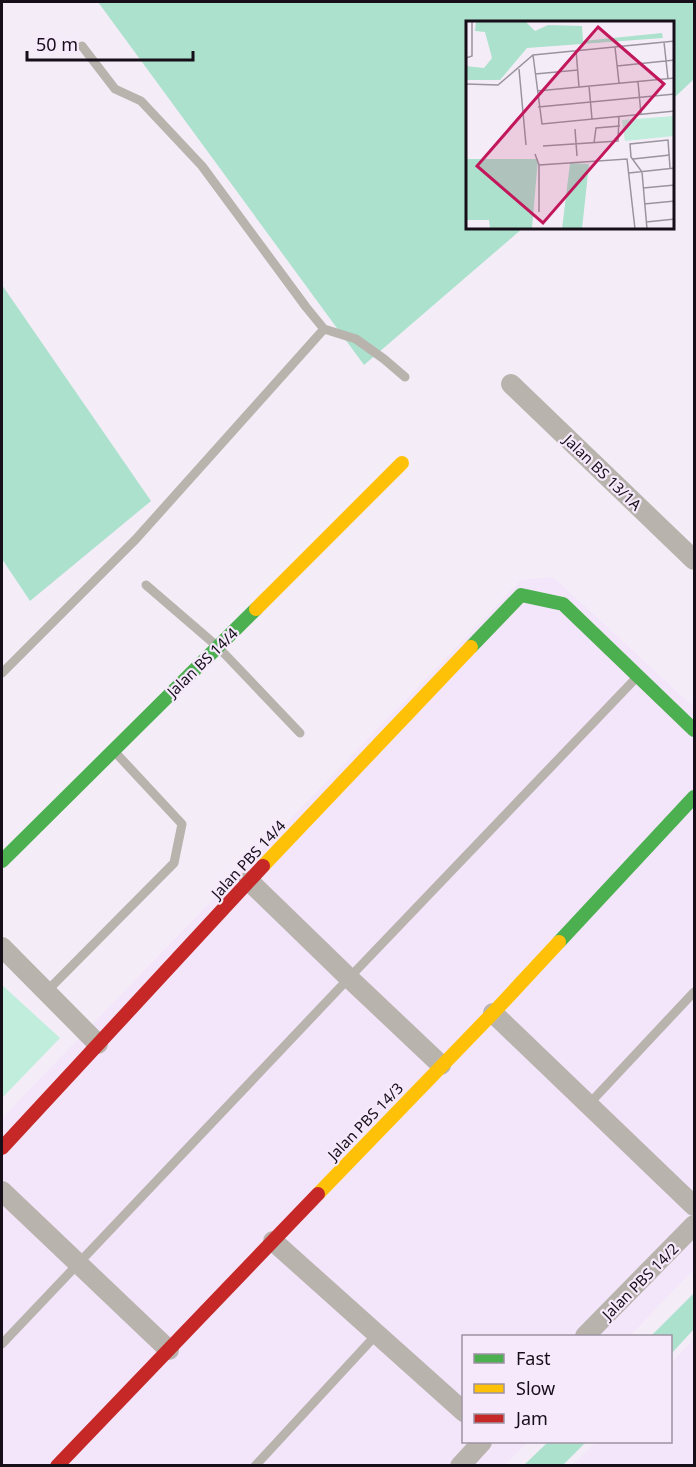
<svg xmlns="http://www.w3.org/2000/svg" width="696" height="1467" font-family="'Noto Sans',sans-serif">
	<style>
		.built { fill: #f3e5fa }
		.green { fill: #c0eddc }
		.forest { fill: #ace1cd }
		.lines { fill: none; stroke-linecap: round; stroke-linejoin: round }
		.lane { stroke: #b8b3ac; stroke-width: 9 }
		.street { stroke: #b8b3ac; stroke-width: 20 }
		.fast { stroke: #4caf50; stroke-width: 14 }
		.slow { stroke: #ffc107; stroke-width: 14 }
		.jam { stroke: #c62828; stroke-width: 14 }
		.labels { text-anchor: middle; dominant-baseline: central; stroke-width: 4.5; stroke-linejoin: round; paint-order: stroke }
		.street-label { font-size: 15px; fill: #160f19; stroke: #f5e9fb }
		.inset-road { fill: none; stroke: #9b949e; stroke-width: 1.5 }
		.view { fill: #c2185b; fill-opacity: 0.15; stroke: #c2185b; stroke-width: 3 }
		.inset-edge { fill: none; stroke: #160f19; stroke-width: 3 }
	</style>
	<rect width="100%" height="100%" fill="#f4edf7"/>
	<g class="built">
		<path d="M553 577 694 707V1269L630 1336H464V1442H528L505 1465H2V1118L521 580Z"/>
		<path d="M694 1339V1465H573L596 1442H670L671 1364Z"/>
	</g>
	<path class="green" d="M2 985 60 1038 2 1098Z"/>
	<g class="forest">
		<path d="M98 2H694V79L674 98V22H468V228H523L364 365Z"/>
		<path d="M2 285 151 501 30 601 2 559Z"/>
		<path d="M694 1293V1329L671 1354 670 1336H651Z"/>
		<path d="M548 1442H586L563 1465H524Z"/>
	</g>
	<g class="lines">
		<g class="lane">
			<path d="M82 46 115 89 141 101 202 166 306 307 324 329 356 339 384 359 405 377"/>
			<path d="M146 585 218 647 300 733"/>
			<path d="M2 673 136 539 324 329"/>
			<path d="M46 992 174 863 182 824 114 751"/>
			<path d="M589 1104 694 992"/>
			<path d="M2 1344 349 978 637 677"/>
			<path d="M255 1466 376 1335"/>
		</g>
		<g class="street">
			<path d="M511 384 694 560"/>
			<path d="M249 881 349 978 441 1065"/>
			<path d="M2 947 98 1044"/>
			<path d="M493 1013 694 1206"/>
			<path d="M2 1191 169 1350"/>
			<path d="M273 1241 464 1412"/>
			<path d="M585 1336 694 1225"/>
			<path d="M460 1466 482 1442"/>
		</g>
		<g class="fast">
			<path d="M471 647 521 595 563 604 694 730"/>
			<path d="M2 861 256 609"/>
			<path d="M559 942 694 797"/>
		</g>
		<g class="slow">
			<path d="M256 609 402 463"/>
			<path d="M263 866 471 647"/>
			<path d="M318 1194 493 1013 559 942"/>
		</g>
		<g class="jam">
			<path d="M2 1148 263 866"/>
			<path d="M57 1466 318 1194"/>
		</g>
	</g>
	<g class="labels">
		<g class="street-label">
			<text transform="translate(603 472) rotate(44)">Jalan BS 13/1A</text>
			<text transform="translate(202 662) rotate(-44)">Jalan BS 14/4</text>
			<text transform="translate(248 859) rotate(-47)">Jalan PBS 14/4</text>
			<text transform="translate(365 1121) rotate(-46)">Jalan PBS 14/3</text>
			<text transform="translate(640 1281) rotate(-45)">Jalan PBS 14/2</text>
		</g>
	</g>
	<g transform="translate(466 21)">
		<rect width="208" height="208" fill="#f4edf7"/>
		<path d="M208 95V118V115L159 120 156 99Z" fill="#c0eddc"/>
		<path d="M10 1H60L69 10 82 4 116 5 117 20 196 12 197 17 61 27 34 59H0V45L18 47 26 37 19 11 9 10ZM0 138H72L66 207 93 208H24L23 199H1ZM104 142 123 143 116 208H96Z" fill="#ace1cd"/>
		<path class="inset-road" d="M198 21 202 58M149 26 153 62M110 29 113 66M67 34 76 103 209 90M0 37 6 35V1M151 45 209 39M53 48 60 124M69 53 112 49M172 61 175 93M0 63 32 64 67 34 209 20M123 65 126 98M71 70 209 57M72 86 209 73M109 108 111 135M128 122 130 107 154 105M77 125 152 120 153 95M69 133 73 144V191M167 138 204 134M73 144 161 138 169 208M163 152 209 147M177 167 209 164M178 183 209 180M180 201 209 198M181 208 176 151 165 136 164 123 202 119 204 147"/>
		<path class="view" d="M132 6 198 63 77 202 11 145Z"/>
		<rect width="208" height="208" class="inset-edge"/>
	</g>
	<rect width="696" height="1467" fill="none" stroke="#160f19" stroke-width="6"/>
	<rect x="462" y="1335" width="210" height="108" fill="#f5e9fb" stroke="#9c92a1" stroke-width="1.5"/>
	<rect x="474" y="1354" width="30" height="9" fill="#4caf50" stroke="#9c92a1" stroke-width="1.5"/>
	<text x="516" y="1365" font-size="18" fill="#160f19">Fast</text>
	<rect x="474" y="1384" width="30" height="9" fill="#ffc107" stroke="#9c92a1" stroke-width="1.5"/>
	<text x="516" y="1395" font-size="18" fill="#160f19">Slow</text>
	<rect x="474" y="1414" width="30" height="9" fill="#c62828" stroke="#9c92a1" stroke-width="1.5"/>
	<text x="516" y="1425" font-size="18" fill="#160f19">Jam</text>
	<path d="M27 51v9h166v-9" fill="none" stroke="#160f19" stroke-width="3"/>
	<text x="36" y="51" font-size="18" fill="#160f19" stroke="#f5e9fb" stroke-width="4.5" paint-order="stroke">50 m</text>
</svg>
